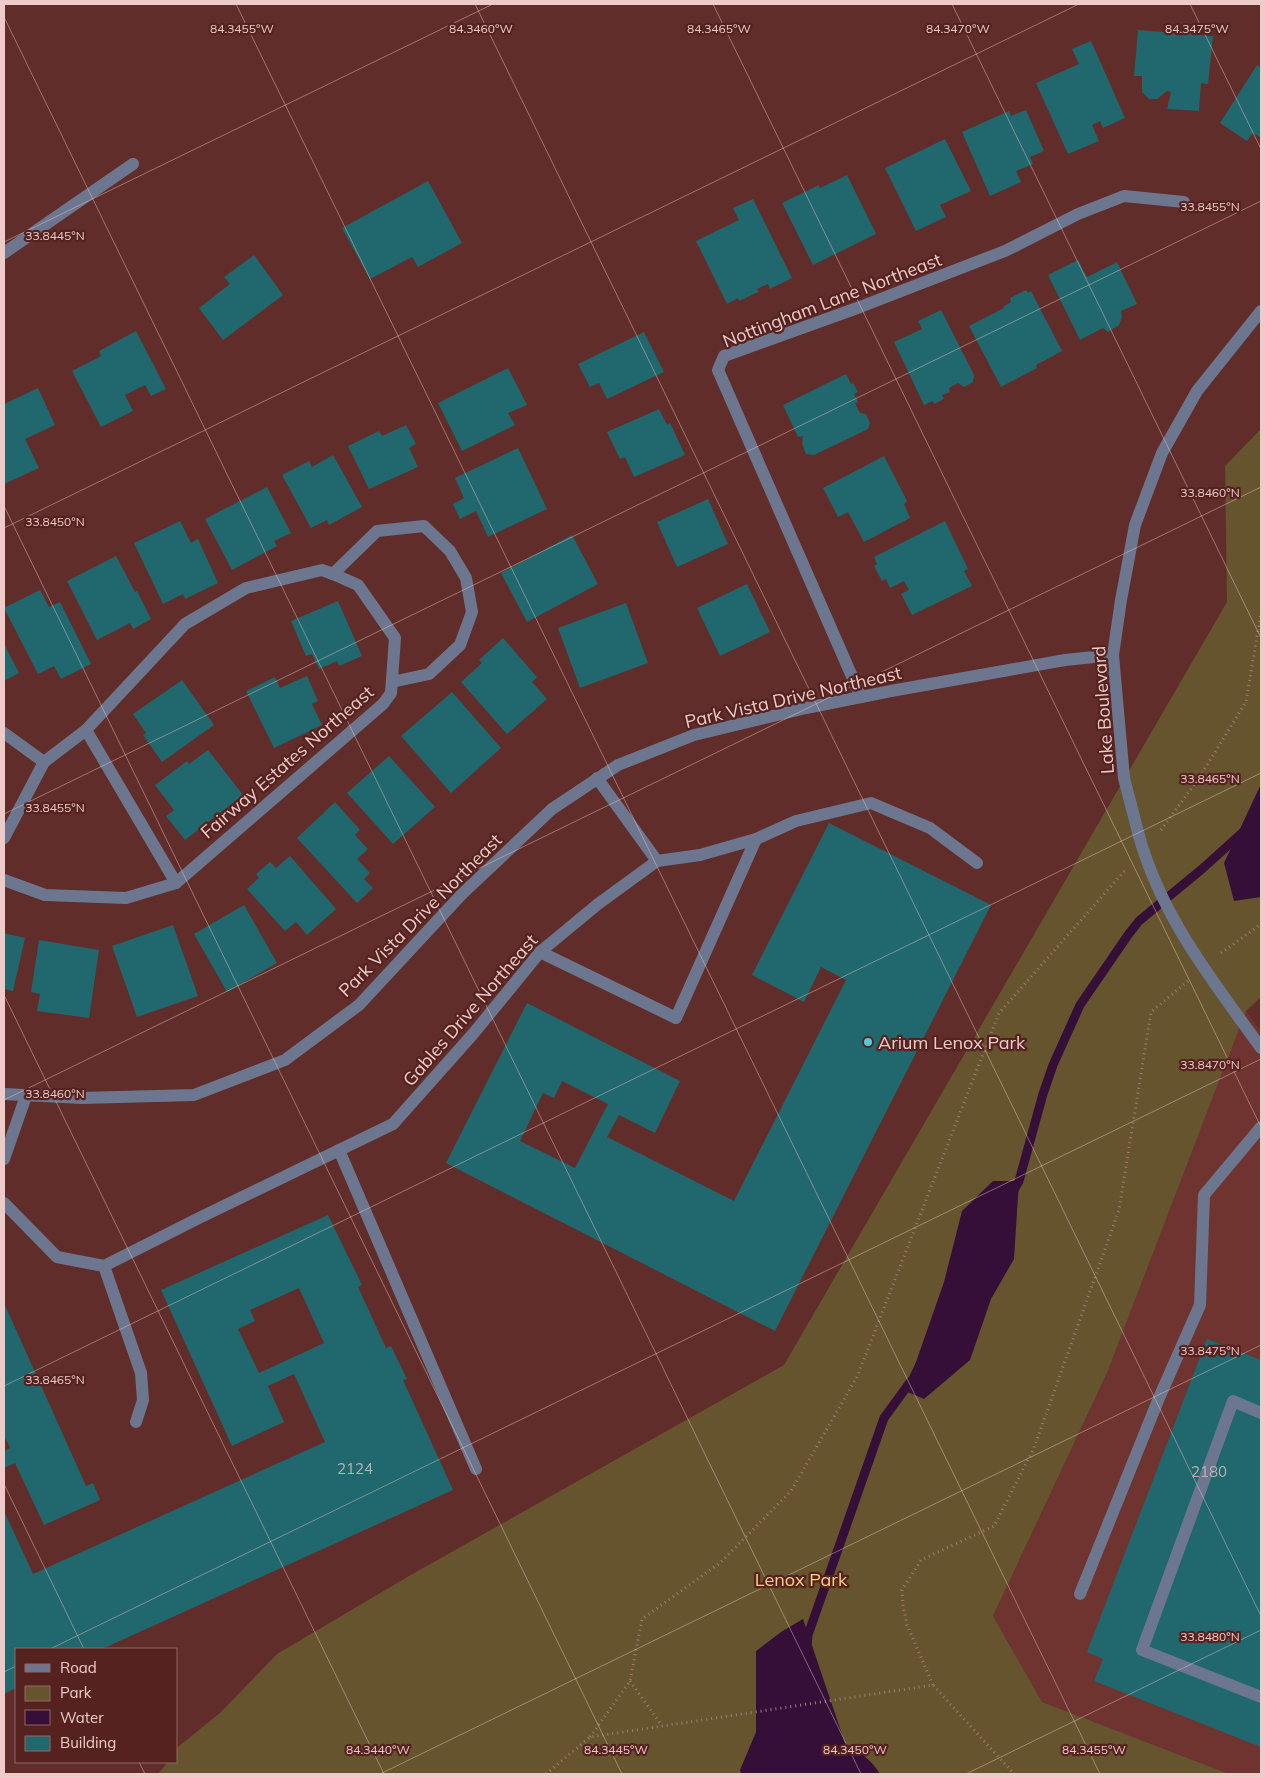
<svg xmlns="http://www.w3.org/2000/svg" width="1265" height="1778" font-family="Mulish,sans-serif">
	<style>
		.built { fill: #6f3330 }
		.green { fill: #66542e }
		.water { fill: #350f38 }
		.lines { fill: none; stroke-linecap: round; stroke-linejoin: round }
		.stream { stroke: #350f38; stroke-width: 9 }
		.building { fill: #21676e; fill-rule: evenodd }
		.path { stroke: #a47976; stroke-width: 3; stroke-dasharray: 1 4; stroke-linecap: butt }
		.minor { stroke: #6c778f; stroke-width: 12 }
		.minor-bridge { stroke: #6c778f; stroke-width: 12 }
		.ticks { fill: none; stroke: #edcbc8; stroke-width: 1; stroke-opacity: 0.45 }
		.poi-dot { fill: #52cbd8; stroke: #552220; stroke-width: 2 }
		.labels { text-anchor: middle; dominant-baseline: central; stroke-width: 4.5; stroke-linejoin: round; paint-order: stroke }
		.number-label { font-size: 15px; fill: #bab2b2 }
		.street-label { font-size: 18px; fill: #edcbc8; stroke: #552220 }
		.poi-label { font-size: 18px; fill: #edcbc8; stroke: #552220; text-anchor: start }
		.park-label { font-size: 18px; fill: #fbd27b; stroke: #552220 }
		.ticks-label { font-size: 12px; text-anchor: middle; fill: #edcbc8; stroke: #552220; stroke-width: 4.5; stroke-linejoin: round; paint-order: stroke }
	</style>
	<rect width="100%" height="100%" fill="#612d2a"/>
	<path class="built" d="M1246 1011 1261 1031V1774H1228L1042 1702 993 1616 1107 1373Z"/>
	<path class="green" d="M1261 429V997L1246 1011 1107 1373 993 1616 1042 1702 1229 1774H158L168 1762H176V1750L179 1746 220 1713 277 1654 409 1576 784 1365 1227 602 1225 466Z"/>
	<g class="water">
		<path d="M1261 784V897L1234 901 1224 863Z"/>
		<path d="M993 1181H1019L1014 1259 991 1299 970 1360 924 1399 903 1390 916 1362 944 1282 962 1211Z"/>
		<path d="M803 1619 845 1743C859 1752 871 1759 880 1774H741L740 1770 756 1732V1651L781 1632Z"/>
	</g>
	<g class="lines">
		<g class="stream">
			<path d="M1014 1190 1019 1181 1043 1094 1053 1065 1080 1005 1128 935 1139 921 1202 869 1243 832"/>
			<path d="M807 1646 808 1635 884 1418 911 1381"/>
		</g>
	</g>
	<g class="building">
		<path d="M1138 30 1213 36 1208 84 1201 83 1199 111 1167 109 1171 92 1167 91 1157 99H1149L1142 92V76H1134Z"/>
		<path d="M1091 41 1125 118 1103 128 1100 121 1092 125 1099 141 1068 154 1036 83 1079 64 1072 49Z"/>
		<path d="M1257 65 1261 68V138L1253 133 1247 141 1220 123Z"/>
		<path d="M1026 110 1044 151 1030 157 1033 164 1016 171 1021 182 990 196 962 132 1009 111 1011 116Z"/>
		<path d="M945 139 971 191 940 205 946 217 916 231 885 168Z"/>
		<path d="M847 175 876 234 813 265 782 203 819 185 820 188Z"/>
		<path d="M428 181 462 243 418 267 412 257 370 279 342 228Z"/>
		<path d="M753 199 792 278 770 289 768 284 757 289 759 292 756 293 739 301 738 298 727 304 696 241 739 220 733 208Z"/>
		<path d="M254 255 283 295 223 340 199 308 230 284 224 277Z"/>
		<path d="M1078 260 1087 277 1117 262 1137 304 1121 311 1122 317 1119 325 1108 332 1103 328 1080 340 1048 275Z"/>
		<path d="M1026 290 1028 293 1031 291 1062 351 1036 365 1037 368 1001 387 969 326 1004 308 1003 307 1011 302 1010 298Z"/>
		<path d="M941 310 974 375 973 382 964 387 958 383 949 388 950 392 942 395 944 399 934 404 933 401 924 405 894 342 922 329 918 321Z"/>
		<path d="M136 331 166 389 151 396 145 385 125 395 133 411 101 427 72 371 101 356 99 351Z"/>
		<path d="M644 332 664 372 607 399 599 383 590 387 578 364Z"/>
		<path d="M508 368 527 405 508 413 515 425 462 451 438 403Z"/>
		<path d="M846 374 851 384 853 383 858 392 854 394 858 402 855 403 860 413 866 414 870 423 868 429 814 455 806 454 802 443 803 436 798 437 783 405Z"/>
		<path d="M38 388 55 425 25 439 39 468 4 484V404Z"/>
		<path d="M659 409 667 425 670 423 685 455 634 477 625 457 620 459 607 432Z"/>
		<path d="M406 425 416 444 409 448 418 467 369 489 348 446 379 431 382 436Z"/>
		<path d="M518 448 547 509 488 537 476 511 460 519 453 504 464 498 455 478Z"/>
		<path d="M333 455 362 507 329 525 327 520 311 528 282 475 309 461 312 467Z"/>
		<path d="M884 456 907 501 904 504 910 518 864 542 848 512 838 517 823 488Z"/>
		<path d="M267 487 291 533 274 541 277 546 232 570 205 519Z"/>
		<path d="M708 499 728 544 677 567 657 522Z"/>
		<path d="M180 521 191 543 198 539 218 583 185 599 183 594 163 604 134 543Z"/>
		<path d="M945 521 968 569 964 571 972 586 912 615 901 594 909 590 904 581 890 588 886 579 882 581 874 566 877 564 874 557Z"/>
		<path d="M572 535 598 584 527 622 501 573Z"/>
		<path d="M116 556 135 592 137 591 151 619 133 629 130 623 97 640 67 581Z"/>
		<path d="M747 584 770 632 720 656 697 608Z"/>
		<path d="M40 590 49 607 60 602 91 664 61 679 54 666 38 674 4 608Z"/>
		<path d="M338 601 362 656 339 666 337 661 319 669 312 654 306 656 291 621Z"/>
		<path d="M626 603 648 663 580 688 558 628Z"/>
		<path d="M503 638 537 677 532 682 547 699 507 734 461 682 482 663 479 660Z"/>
		<path d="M4 644 19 673 4 681Z"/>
		<path d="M307 676 318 701 312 704 322 725 274 748 246 691 275 677 280 688Z"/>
		<path d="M182 680 214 725 162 762 143 735 146 733 133 714Z"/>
		<path d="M452 692 501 748 451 793 401 736Z"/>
		<path d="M208 750 243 795 185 840 166 816 174 810 155 785 187 761 189 764Z"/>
		<path d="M389 756 435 807 393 844 347 793Z"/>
		<path d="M335 802 360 830 355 835 368 849 357 859 370 873 364 879 373 888 357 903 297 838Z"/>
		<path d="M829 823 991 905 775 1331 446 1163 527 1003 680 1081 655 1133 619 1115 607 1137 734 1201 846 980 821 967 804 1002 752 975ZM562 1081 608 1104 575 1168 520 1141 543 1093 554 1098Z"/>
		<path d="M290 856 336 909 307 935 296 922 285 931 247 889 259 878 256 874 270 862 276 868Z"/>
		<path d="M244 905 277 963 227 992 194 934Z"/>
		<path d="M173 925 198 996 137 1017 112 946Z"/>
		<path d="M4 933 25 938 13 991 4 989Z"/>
		<path d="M39 940 99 950 89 1018 37 1011 40 994 31 992Z"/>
		<path d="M328 1215 362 1285 358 1287 386 1348 391 1346 407 1379 403 1380 453 1490 102 1649H16V1688L4 1694V1511L33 1574 325 1442 294 1374 268 1386 284 1422 232 1446 161 1290ZM299 1288 324 1343 259 1373 238 1329 255 1321 250 1310Z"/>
		<path d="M4 1303 86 1486 93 1483 100 1500 44 1525 15 1463 4 1468V1451L10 1448 4 1435Z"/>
		<path d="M1207 1339 1261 1360V1747L1094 1681 1103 1659 1087 1652Z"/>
	</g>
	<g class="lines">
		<g class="path">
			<path d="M1161 830 1199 778 1246 702 1261 613"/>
			<path d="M1221 953 1261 924"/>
			<path d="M630 1681 662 1726"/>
			<path d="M933 1685 907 1625 903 1606 902 1590 921 1560 994 1526 1034 1448 1119 1210 1151 1012 1188 981"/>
			<path d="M590 1737 630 1681 642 1619 720 1563 791 1491 857 1377 999 1013 1127 868"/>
			<path d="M546 1774 590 1737 933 1685 1014 1774"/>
		</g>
		<g class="minor">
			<path d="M4 253 133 164"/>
			<path d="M861 697 718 370 724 356 860 307 1005 251 1078 214 1124 196 1184 202"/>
			<path d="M86 730 176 883"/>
			<path d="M4 733 44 762"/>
			<path d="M597 778 657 861"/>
			<path d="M1139 836 1124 778 1113 655 1121 600 1135 525 1162 453 1197 391 1261 311"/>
			<path d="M4 838 44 762 86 730 185 624 246 588 322 570 333 574 377 531 424 526 450 551 466 578 472 612 460 645 429 674 392 682"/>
			<path d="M4 880 45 895 126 898 176 883 383 704 391 693 395 638 358 585 333 574"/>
			<path d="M540 952 676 1018 756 839"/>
			<path d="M4 1094 82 1098 194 1095 285 1060 359 1005 462 894 552 809 618 765 694 735 806 708 891 691 1065 660 1113 655"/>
			<path d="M339 1150 476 1469"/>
			<path d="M4 1159 26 1096"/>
			<path d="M4 1203 57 1257 104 1266 199 1218 393 1124 473 1034 540 952 598 904 657 861 700 855 756 839 796 821 871 803 930 828 977 863"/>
			<path d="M104 1266 141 1373 143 1400 136 1422"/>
			<path d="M1261 1413 1233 1401 1142 1650 1261 1697"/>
			<path d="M1080 1594 1159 1398 1200 1305 1204 1195 1261 1127"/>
		</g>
		<path class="minor-bridge" d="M1139 836C1162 918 1213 981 1261 1048"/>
	</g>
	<path class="ticks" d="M236 4 1100 1774M475 4 1261 1616M713 4 1261 1127M952 4 1261 638M1190 4 1261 149M4 17 861 1774M4 242 493 4M4 506 622 1774M4 528 1079 4M4 814 1261 201M4 995 384 1774M4 1100 1261 487M4 1386 1261 773M4 1484 84 1649M50 1649 1261 1059M4 1672 16 1666M139 1762 145 1774M380 1774 1261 1345M966 1774 1261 1630"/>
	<circle class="poi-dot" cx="868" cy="1042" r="5"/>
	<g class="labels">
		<g class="number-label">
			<text x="355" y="1468">2124</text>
			<text x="1209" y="1471">2180</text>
		</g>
		<g class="street-label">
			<text transform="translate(832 300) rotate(-21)">Nottingham Lane Northeast</text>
			<text transform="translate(793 697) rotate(-13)">Park Vista Drive Northeast</text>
			<text transform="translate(1103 710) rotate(-94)">Lake Boulevard</text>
			<text transform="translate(287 762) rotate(-41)">Fairway Estates Northeast</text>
			<text transform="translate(420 915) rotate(-45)">Park Vista Drive Northeast</text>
			<text transform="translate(470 1010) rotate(-49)">Gables Drive Northeast</text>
		</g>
		<g class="poi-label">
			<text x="878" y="1042">Arium Lenox Park</text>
		</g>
		<g class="park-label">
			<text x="801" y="1579">Lenox Park</text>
		</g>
	</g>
	<g class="ticks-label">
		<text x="242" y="33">84.3455°W</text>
		<text x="481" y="33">84.3460°W</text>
		<text x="719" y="33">84.3465°W</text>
		<text x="958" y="33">84.3470°W</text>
		<text x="1197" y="33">84.3475°W</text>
		<text x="1210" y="211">33.8455°N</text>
		<text x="55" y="240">33.8445°N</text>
		<text x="1210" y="497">33.8460°N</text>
		<text x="55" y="526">33.8450°N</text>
		<text x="1210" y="783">33.8465°N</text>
		<text x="55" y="812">33.8455°N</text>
		<text x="1210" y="1069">33.8470°N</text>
		<text x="55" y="1098">33.8460°N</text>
		<text x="1210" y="1355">33.8475°N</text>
		<text x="55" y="1384">33.8465°N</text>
		<text x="1210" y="1641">33.8480°N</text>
		<text x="378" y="1754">84.3440°W</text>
		<text x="616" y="1754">84.3445°W</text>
		<text x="855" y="1754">84.3450°W</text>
		<text x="1094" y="1754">84.3455°W</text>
	</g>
	<rect width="1265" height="1778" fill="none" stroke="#edcbc8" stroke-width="10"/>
	<rect x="15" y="1648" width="162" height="115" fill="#552220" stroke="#926663"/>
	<rect x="25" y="1664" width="25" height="8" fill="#6c778f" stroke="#926663"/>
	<text x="60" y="1673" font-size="15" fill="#edcbc8">Road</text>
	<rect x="25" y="1686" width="25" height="15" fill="#66542e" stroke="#926663"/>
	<text x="60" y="1698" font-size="15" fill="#edcbc8">Park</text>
	<rect x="25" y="1710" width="25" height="15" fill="#350f38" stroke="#926663"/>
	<text x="60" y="1723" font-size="15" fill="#edcbc8">Water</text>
	<rect x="25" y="1736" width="25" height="15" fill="#21676e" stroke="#926663"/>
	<text x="60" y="1748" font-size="15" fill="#edcbc8">Building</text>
</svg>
